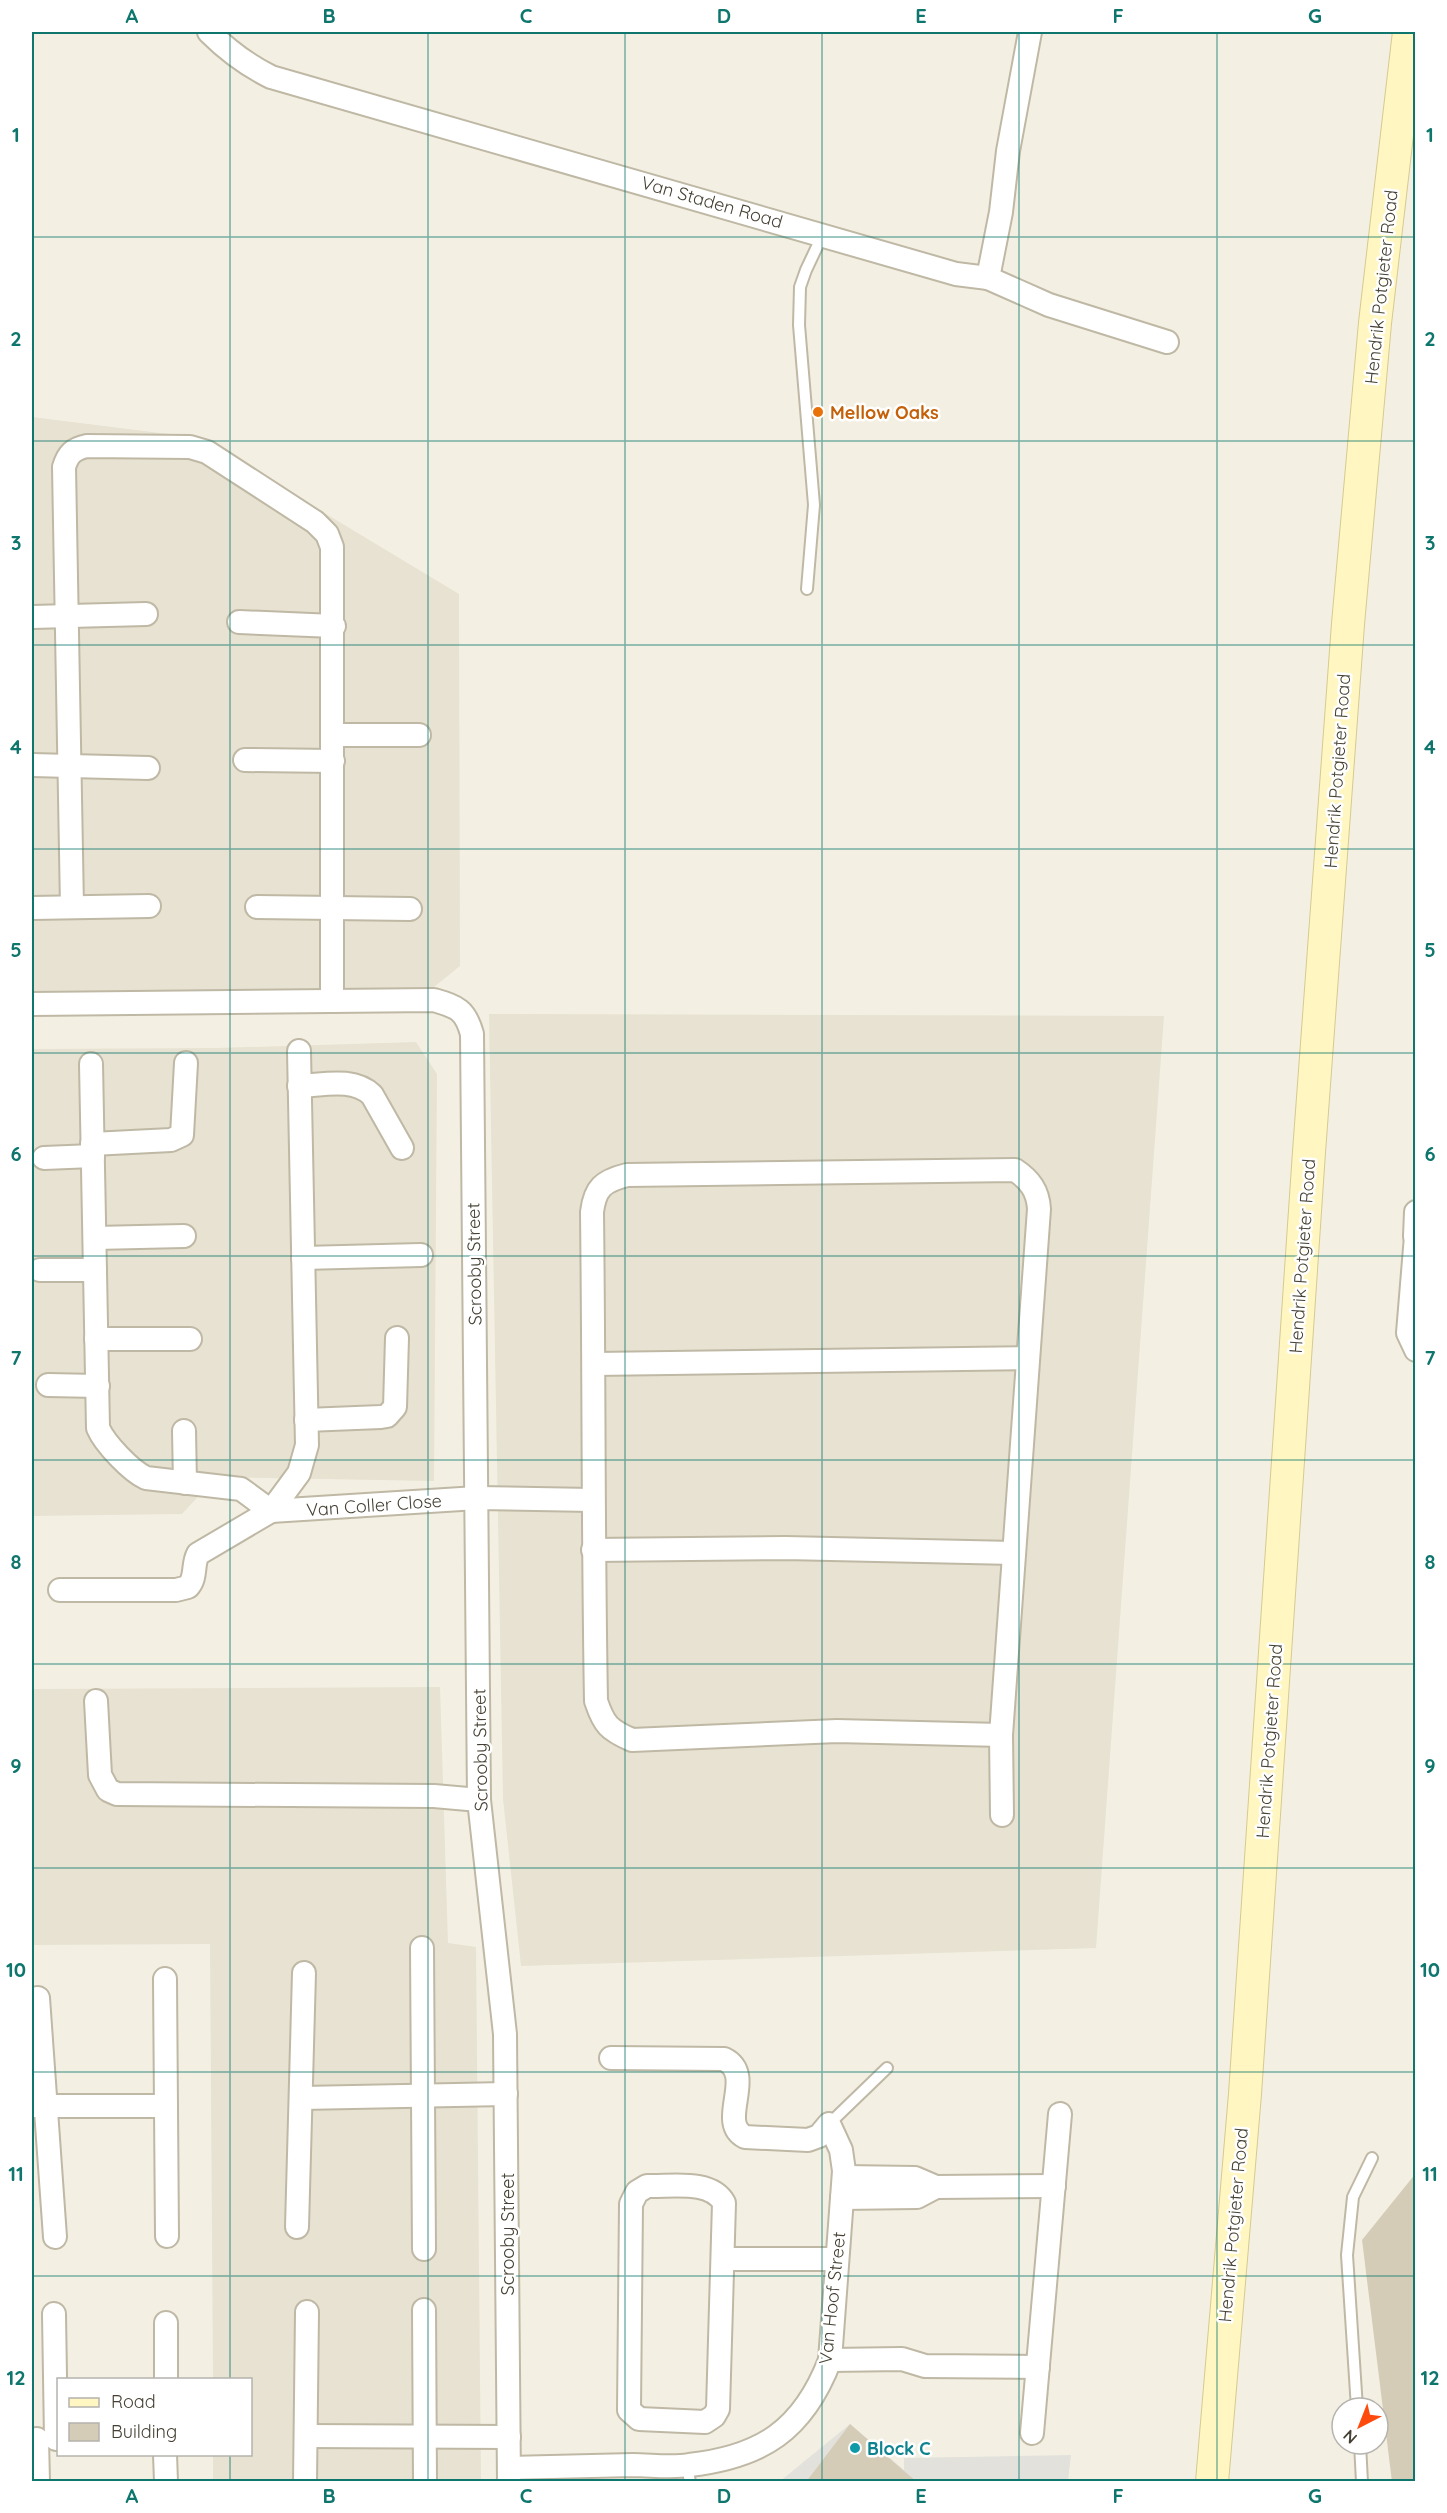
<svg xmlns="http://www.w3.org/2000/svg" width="1447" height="2513" font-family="Quicksand,sans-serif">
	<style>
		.residential { fill: #e7e2d1 }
		.parking { fill: #e3e1dc }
		.building { fill: #d5ccb8 }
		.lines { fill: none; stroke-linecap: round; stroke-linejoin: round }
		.lane-casing { stroke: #bfb8a5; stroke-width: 14 }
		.street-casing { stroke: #bfb8a5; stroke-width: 26 }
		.secondary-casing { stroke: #d6ca8f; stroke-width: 34 }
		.lane { stroke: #fff; stroke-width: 10 }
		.street { stroke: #fff; stroke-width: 22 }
		.secondary { stroke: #fff6c1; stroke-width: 32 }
		.grid { fill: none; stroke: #0f766e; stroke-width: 1.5; stroke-opacity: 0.55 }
		.food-dot { fill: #e8710a; stroke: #fff; stroke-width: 2 }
		.culture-dot { fill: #0f9aa8; stroke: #fff; stroke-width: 2 }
		.labels { text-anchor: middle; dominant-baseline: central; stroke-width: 5; stroke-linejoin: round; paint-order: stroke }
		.street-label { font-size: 18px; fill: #454033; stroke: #fff }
		.food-label { font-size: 18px; font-weight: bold; fill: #c56008; stroke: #fff; text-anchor: start }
		.culture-label { font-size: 18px; font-weight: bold; fill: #0d838f; stroke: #fff; text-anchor: start }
		.neatline { fill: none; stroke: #0f766e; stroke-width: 2 }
		.grid-label { font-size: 20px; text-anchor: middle; font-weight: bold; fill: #0f766e }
	</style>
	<rect width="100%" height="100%" fill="#f3f0e3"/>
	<g class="residential">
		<path d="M32 417 200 438 459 594 460 966 424 995 32 994Z"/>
		<path d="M489 1014 1164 1016 1096 1948 521 1966 503 1799Z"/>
		<path d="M416 1042 437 1074 434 1481 216 1477 182 1514 32 1516V1049L217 1048Z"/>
		<path d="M440 1687 448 1943 476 1947 481 2481H213V2455L250 2454V2380L213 2379 210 1944 32 1945V1689Z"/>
	</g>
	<path class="parking" d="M850 2424 904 2470V2458L1071 2455 1068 2481 779 2482Z"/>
	<g class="building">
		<path d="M1416 2173V2482H1392L1362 2240Z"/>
		<path d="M850 2424 904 2471 917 2482H806Z"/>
	</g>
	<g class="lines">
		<g class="lane-casing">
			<g id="lane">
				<path d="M807 589 814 505 799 325 800 287 806 270 823 234"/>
				<path d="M829 2124 887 2068"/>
				<path d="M1357 2408 1347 2255 1353 2197 1372 2158"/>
				<path d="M1360 2444 1362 2482"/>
				<path d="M687 2466 690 2482"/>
			</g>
		</g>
		<g class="street-casing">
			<g id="street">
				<path d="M209 32C228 51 247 65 271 77L956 274 988 278 1001 212 1008 151 1030 32"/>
				<path d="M988 278 1049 305 1167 342"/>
				<path d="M32 617 146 614"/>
				<path d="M239 622 334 626"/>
				<path d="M333 735H419"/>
				<path d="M245 760 333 761"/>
				<path d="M32 765 148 768"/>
				<path d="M72 907 64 467C68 454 73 449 87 446L190 447 207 452 315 522 327 534 332 547V1001"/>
				<path d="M257 907 410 909"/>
				<path d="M32 908 149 906"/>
				<path d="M32 1004 434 1000C457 1007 465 1009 472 1034L479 1800 505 2034 509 2482"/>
				<path d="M91 1064 98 1428C105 1444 131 1471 146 1478L241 1489 271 1511"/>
				<path d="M299 1086C324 1085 353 1077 372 1095L402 1148"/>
				<path d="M92 1144 171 1140 182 1135 186 1063"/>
				<path d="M44 1158 93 1156"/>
				<path d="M1415 1236 1416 1212"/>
				<path d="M1416 1236 1408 1333 1416 1350"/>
				<path d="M95 1238 184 1236"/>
				<path d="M303 1258 421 1255"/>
				<path d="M40 1270H95"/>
				<path d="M96 1339H190"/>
				<path d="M594 1364 1028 1358"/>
				<path d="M48 1385 98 1386"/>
				<path d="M306 1420 381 1417 387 1416 395 1407 397 1338"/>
				<path d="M184 1431 185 1483"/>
				<path d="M271 1511 477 1498 592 1500"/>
				<path d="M593 1550 785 1548 1014 1553"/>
				<path d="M60 1590H176L188 1587C197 1577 192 1565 198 1554L271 1511 299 1473 307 1445 299 1051"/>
				<path d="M96 1701 100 1775 108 1790 117 1794 434 1796 479 1800"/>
				<path d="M1001 1735 837 1731 632 1740C609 1730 604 1725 596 1701 593 1538 594 1375 592 1212 595 1188 603 1181 627 1175L1015 1170C1030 1180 1038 1191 1039 1209L1001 1735 1002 1815"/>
				<path d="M422 1948 424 2249"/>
				<path d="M165 1979 167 2236"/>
				<path d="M38 1998 55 2237"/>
				<path d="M302 2098 506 2094"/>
				<path d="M32 2106H166"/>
				<path d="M844 2177 915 2178 936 2187 1054 2186"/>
				<path d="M647 2186C671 2187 711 2179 724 2203L718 2409 714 2416 705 2422 639 2419 629 2410 631 2204 637 2192Z"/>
				<path d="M842 2198 917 2197 936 2187"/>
				<path d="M297 2227 304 1973"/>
				<path d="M723 2259H837"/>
				<path d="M424 2310 425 2482"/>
				<path d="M54 2314 56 2439"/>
				<path d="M830 2360 902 2359 925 2366 1038 2367"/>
				<path d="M166 2380V2323"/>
				<path d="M1032 2433 1060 2114"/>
				<path d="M307 2436 509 2437"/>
				<path d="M37 2439 38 2482"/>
				<path d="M165 2454 166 2482"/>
				<path d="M509 2468C551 2467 592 2466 633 2465 651 2465 671 2468 689 2465 762 2457 803 2430 830 2360L844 2171 841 2150 829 2124 819 2136 808 2140 745 2137C716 2122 757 2075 724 2059L611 2058"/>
				<path d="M305 2482 307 2312"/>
			</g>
		</g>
		<g class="secondary-casing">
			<path id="secondary" d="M1212 2482 1245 2094 1309 1152 1348 624 1375 323 1409 32"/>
		</g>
		<use href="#lane" class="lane"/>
		<use href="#street" class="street"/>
		<use href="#secondary" class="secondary"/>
	</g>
	<path class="grid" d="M230 32V2380M428 32V2482M625 32V2482M822 32V2482M1019 32V2482M1217 32V2482M32 237H1416M32 441H1416M32 645H1416M32 849H1416M32 1053H1416M32 1256H1416M32 1460H1416M32 1664H1416M32 1868H1416M32 2072H1416M32 2276H1416M230 2454V2482"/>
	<circle class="food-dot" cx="818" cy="412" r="6"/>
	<circle class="culture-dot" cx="855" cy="2448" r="6"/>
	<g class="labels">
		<g class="street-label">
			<text transform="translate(712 202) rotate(16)">Van Staden Road</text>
			<text transform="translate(1381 287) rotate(-84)">Hendrik Potgieter Road</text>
			<text transform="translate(1337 771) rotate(-86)">Hendrik Potgieter Road</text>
			<text transform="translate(1302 1256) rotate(-86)">Hendrik Potgieter Road</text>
			<text transform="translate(474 1264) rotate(-91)">Scrooby Street</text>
			<text transform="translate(374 1505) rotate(-4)">Van Coller Close</text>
			<text transform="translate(1269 1741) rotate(-86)">Hendrik Potgieter Road</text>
			<text transform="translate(480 1750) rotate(-91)">Scrooby Street</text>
			<text transform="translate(1233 2225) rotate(-85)">Hendrik Potgieter Road</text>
			<text transform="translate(507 2234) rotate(-90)">Scrooby Street</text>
			<text transform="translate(832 2298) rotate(-84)">Van Hoof Street</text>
		</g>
		<g class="food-label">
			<text x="830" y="412">Mellow Oaks</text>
		</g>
		<g class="culture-label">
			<text x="867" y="2448">Block C</text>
		</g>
	</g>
	<rect width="1447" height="2513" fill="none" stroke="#ffffff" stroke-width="66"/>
	<rect x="57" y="2378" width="195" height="78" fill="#ffffff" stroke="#b5b3ad" stroke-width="1.5"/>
	<rect x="69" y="2398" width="30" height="9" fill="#fff6c1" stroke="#b5b3ad" stroke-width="1.5"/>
	<text x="111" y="2408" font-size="18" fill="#454033">Road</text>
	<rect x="69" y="2423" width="30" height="18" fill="#d5ccb8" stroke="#b5b3ad" stroke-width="1.5"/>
	<text x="111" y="2438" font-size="18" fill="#454033">Building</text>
	<g transform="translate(1360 2426) rotate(222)"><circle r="28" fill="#ffffff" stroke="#b5b3ad" stroke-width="1.5"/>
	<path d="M0-4.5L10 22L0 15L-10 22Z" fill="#ff4a0e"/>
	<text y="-9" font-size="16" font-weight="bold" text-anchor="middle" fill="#454033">N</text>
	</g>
	<rect x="33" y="33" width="1381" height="2447" class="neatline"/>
	<g class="grid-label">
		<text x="132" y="23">A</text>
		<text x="329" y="23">B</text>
		<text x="526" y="23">C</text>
		<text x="724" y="23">D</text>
		<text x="921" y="23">E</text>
		<text x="1118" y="23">F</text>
		<text x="1315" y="23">G</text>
		<text x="16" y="142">1</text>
		<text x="1430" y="142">1</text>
		<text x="16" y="346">2</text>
		<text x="1430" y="346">2</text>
		<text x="16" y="550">3</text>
		<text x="1430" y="550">3</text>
		<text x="16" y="754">4</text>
		<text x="1430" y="754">4</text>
		<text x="16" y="957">5</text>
		<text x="1430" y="957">5</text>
		<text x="16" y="1161">6</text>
		<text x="1430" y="1161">6</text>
		<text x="16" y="1365">7</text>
		<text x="1430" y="1365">7</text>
		<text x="16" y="1569">8</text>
		<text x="1430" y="1569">8</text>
		<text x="16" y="1773">9</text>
		<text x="1430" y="1773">9</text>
		<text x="16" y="1977">10</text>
		<text x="1430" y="1977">10</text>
		<text x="16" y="2181">11</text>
		<text x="1430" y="2181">11</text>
		<text x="16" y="2385">12</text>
		<text x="1430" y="2385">12</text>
		<text x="132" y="2503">A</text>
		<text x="329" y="2503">B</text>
		<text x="526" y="2503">C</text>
		<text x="724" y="2503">D</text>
		<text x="921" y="2503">E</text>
		<text x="1118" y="2503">F</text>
		<text x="1315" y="2503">G</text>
	</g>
</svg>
